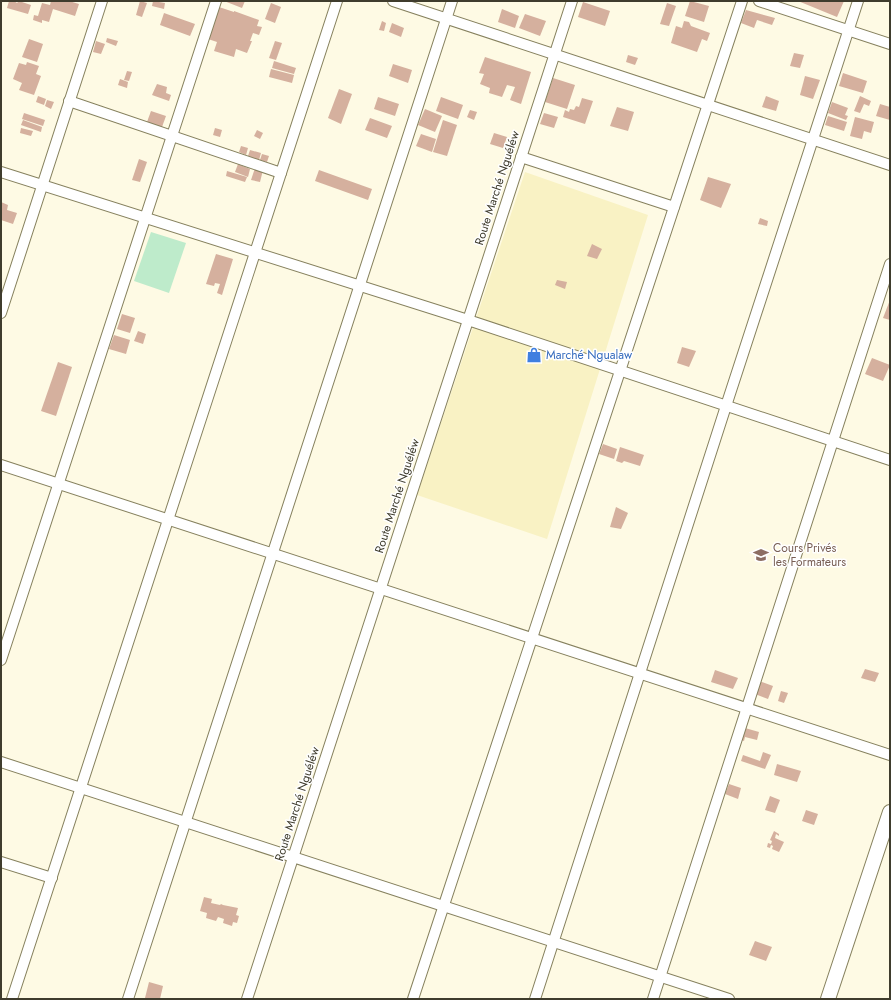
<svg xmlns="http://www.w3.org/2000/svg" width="891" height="1000" font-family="Jost,sans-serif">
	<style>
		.built { fill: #f9f2c4 }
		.green { fill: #beebcb }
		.building { fill: #d5b09e }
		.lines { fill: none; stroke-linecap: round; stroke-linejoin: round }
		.minor-casing { stroke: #86815e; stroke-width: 12 }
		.secondary-casing { stroke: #86815e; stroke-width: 16 }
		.minor { stroke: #fff; stroke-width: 10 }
		.secondary { stroke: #fff; stroke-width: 14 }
		.labels { text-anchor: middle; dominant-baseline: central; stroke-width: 3; stroke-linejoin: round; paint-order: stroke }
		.street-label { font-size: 12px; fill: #3f3c2d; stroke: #fff }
		.shop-label { font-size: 12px; fill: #366cbe; stroke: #fff; text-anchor: start }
		.education-label { font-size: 12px; fill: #785e54; stroke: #fff; text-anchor: start }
	</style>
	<rect width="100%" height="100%" fill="#fefae4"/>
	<path class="built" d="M525 172 648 215 547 539 417 495Z"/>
	<path class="green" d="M151 232 186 243 169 293 134 281Z"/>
	<g class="building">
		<path d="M9 1H14L17 3 19 1 31 5 28 14 7 8Z"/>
		<path d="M51 1H69L79 4 75 16 53 9 49 22 42 20V23L33 20 34 15 38 16 42 3 50 5Z"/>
		<path d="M140 1 147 3 142 17 136 15Z"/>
		<path d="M153 1 165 3 164 9 152 6Z"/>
		<path d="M224 1H245L242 8Z"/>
		<path d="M690 1 709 6 704 22 685 16Z"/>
		<path d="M798 1H844L837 17Z"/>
		<path d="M583 2 610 11 605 26 578 17Z"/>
		<path d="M271 3 281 7 275 23 265 19Z"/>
		<path d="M667 3 676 6 669 26 660 24Z"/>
		<path d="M219 7 234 12V11L259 20 257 26 262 27 259 35 253 33 250 41H252L247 53 236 49 234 57 214 51 217 42 208 39Z"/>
		<path d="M502 9 519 16 515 28 498 22Z"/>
		<path d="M746 10 775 18 772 25 757 20 754 28 741 23Z"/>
		<path d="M164 13 195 24 190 36 160 25Z"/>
		<path d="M525 14 546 21 540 36 519 28Z"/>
		<path d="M382 21 386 23 384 31 379 30Z"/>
		<path d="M684 21 689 22 691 26 710 33 707 41 702 39 697 52 671 43 676 26 682 28Z"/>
		<path d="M392 23 404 28 401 37 389 32Z"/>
		<path d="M107 38 118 41 116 46 106 42Z"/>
		<path d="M29 39 43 44 37 62 22 57Z"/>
		<path d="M96 41 105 44 101 54 93 52Z"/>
		<path d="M275 41 282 43 276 60 269 58Z"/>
		<path d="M794 53 804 55 800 68 790 66Z"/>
		<path d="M628 55 638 58 635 65 626 62Z"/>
		<path d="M485 57 531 72 521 104 510 100 515 87 507 85 502 97 489 93 490 88 480 84 484 74 479 73Z"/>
		<path d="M274 61 296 68 294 74 272 68Z"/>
		<path d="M27 62 39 66 36 74 41 76 34 95 19 90 22 83 13 79 19 63 26 65Z"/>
		<path d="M393 64 412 70 408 83 389 76Z"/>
		<path d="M271 69 294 75 292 83 269 77Z"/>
		<path d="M127 71 132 72 129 81 124 80Z"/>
		<path d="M843 73 867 81 863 93 839 86Z"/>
		<path d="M805 76 820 80 813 99 800 95Z"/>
		<path d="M553 78 575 85 567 109 545 102Z"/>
		<path d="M120 79 128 82 127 88 118 85Z"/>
		<path d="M157 84 167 87 166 93 171 95 169 101 152 95Z"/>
		<path d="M339 89 352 94 341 124 328 118Z"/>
		<path d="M38 96 46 99 44 105 36 102Z"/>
		<path d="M766 96 779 101 776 111 762 107Z"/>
		<path d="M860 96 871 101 869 106 864 104 860 113 854 111Z"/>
		<path d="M378 97 399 104 395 116 374 109Z"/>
		<path d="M441 97 463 105 458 119 436 111Z"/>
		<path d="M582 98 593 101 585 124 563 117 565 110 569 112 570 109 574 110 576 106 579 107Z"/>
		<path d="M47 100 54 102 51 109 45 106Z"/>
		<path d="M832 102 848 108 845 115 848 116 846 120 828 113Z"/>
		<path d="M880 104 890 107V120L876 116Z"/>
		<path d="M617 107 634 112 628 131 610 126Z"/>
		<path d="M425 109 442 116 435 132 418 125Z"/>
		<path d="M470 110 477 112 474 120 467 117Z"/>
		<path d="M151 111 166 116 162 127 147 122Z"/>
		<path d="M24 113 45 120 43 126 22 119Z"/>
		<path d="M544 113 558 117 554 128 540 124Z"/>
		<path d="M828 116 847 122 844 131 825 125Z"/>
		<path d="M855 117 874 122 871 133 864 131 862 139 850 136Z"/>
		<path d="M370 118 392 126 387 138 365 130Z"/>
		<path d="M23 120 42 127 41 132 21 125Z"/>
		<path d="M443 120 457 125 447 156 433 152Z"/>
		<path d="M21 128 33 131 31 136 20 133Z"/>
		<path d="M215 128 222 130 220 137 213 135Z"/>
		<path d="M257 130 263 133 260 139 254 136Z"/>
		<path d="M494 133 507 137 503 148 490 144Z"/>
		<path d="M421 134 436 139 432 152 416 146Z"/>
		<path d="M241 146 248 148 246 155 239 152Z"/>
		<path d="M250 150 261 153 259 160 248 156Z"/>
		<path d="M262 154 269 156 267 162 260 160Z"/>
		<path d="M139 159 147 162 140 182 132 180Z"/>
		<path d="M238 164 250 169 248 177 235 172Z"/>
		<path d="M255 168 263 170 260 182 251 180Z"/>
		<path d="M319 170 372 189 368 200 315 181Z"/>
		<path d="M227 171 247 177 245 182 226 176Z"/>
		<path d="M708 177 731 184 721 208 700 200Z"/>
		<path d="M1 202 8 205 7 210 17 213 13 224 1 220Z"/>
		<path d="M760 218 768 221 767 226 758 224Z"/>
		<path d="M592 244 602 249 597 259 587 256Z"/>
		<path d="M216 254 233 259 222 295 217 293 220 284 215 283 214 286 206 284Z"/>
		<path d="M557 280 567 282 565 289 555 285Z"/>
		<path d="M890 300V320L883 318Z"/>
		<path d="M122 314 135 318 130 333 117 329Z"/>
		<path d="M138 331 146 334 143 344 134 341Z"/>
		<path d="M114 335 130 340 126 354 109 349Z"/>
		<path d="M682 347 696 351 689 367 677 363Z"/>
		<path d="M872 358 890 365 883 381 865 374Z"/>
		<path d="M58 362 72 367 56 416 41 411Z"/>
		<path d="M603 444 617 449 614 459 599 454Z"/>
		<path d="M620 447 644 455 640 466 624 461 622 463 616 461Z"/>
		<path d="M616 507 628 513 621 529 610 527Z"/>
		<path d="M865 669 879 673 875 682 861 678Z"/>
		<path d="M715 670 738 678 733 689 711 682Z"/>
		<path d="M759 681 773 686 768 699 755 694Z"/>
		<path d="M781 691 788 693 784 703 778 701Z"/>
		<path d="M745 728 759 732 757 740 745 737 744 741 741 740Z"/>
		<path d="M763 752 771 755 765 769 741 761 743 755 760 761Z"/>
		<path d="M777 764 801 771 797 782 774 775Z"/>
		<path d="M729 784 741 788 738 799 725 794Z"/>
		<path d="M770 796 780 800 775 813 765 810Z"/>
		<path d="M806 810 818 814 814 825 802 821Z"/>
		<path d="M774 831 779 834V836L776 834 775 838 784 842 779 852 772 849 773 846 771 845 770 848 767 847 768 843 771 844 772 841 770 840Z"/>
		<path d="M204 897 212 899 211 903 220 905 221 904 223 905 238 908 236 915 239 916 237 923 233 922 232 926 223 923 224 919 218 917 216 921 206 918 207 913 200 911Z"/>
		<path d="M755 941 772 947 766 961 749 955Z"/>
		<path d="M149 982 163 986 160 999 145 998Z"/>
	</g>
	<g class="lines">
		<g class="minor-casing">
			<g id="minor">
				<path d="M393 1 890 165"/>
				<path d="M759 1 890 44"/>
				<path d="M69 101 281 173"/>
				<path d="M521 157 674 207"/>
				<path d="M1 172 468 320 890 460"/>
				<path d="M1 313 102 1"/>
				<path d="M1 465 890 755"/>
				<path d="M1 660 216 1"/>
				<path d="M1 762 729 999"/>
				<path d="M1 862 52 878"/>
				<path d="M12 999 337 1"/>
				<path d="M128 999 452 1"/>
				<path d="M247 999 572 1"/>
				<path d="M413 999 742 1"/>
				<path d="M535 999 726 406 858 1"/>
				<path d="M653 999 890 264"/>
			</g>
		</g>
		<g class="secondary-casing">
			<path id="secondary" d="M828 999 890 812"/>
		</g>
		<use href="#minor" class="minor"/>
		<use href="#secondary" class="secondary"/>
	</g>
	<defs>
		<g id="shop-bare" transform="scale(1.2)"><path d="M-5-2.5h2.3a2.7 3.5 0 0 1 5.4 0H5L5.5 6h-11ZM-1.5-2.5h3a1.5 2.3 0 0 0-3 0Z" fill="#3f7fe0" stroke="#fff" stroke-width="2.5" paint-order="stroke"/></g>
		<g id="school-bare" transform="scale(1.2)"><path d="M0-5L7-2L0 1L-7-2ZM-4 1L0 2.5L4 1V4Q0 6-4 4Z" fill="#8d6e63" stroke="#fff" stroke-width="2.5" paint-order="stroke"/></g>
	</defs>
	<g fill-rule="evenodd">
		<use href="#shop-bare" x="534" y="355"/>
		<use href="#school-bare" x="761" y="555"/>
	</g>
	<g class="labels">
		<g class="street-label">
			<text transform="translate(497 188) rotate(-72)">Route Marché Nguéléw</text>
			<text transform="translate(397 496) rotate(-72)">Route Marché Nguéléw</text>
			<text transform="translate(297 804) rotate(-72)">Route Marché Nguéléw</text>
		</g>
		<g class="shop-label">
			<text x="546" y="355">Marché Ngualaw</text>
		</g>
		<g class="education-label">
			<text x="773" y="548">Cours Privés<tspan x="773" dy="14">les Formateurs</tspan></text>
		</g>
	</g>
	<rect width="891" height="1000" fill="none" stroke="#3f3c2d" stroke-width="4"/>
</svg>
